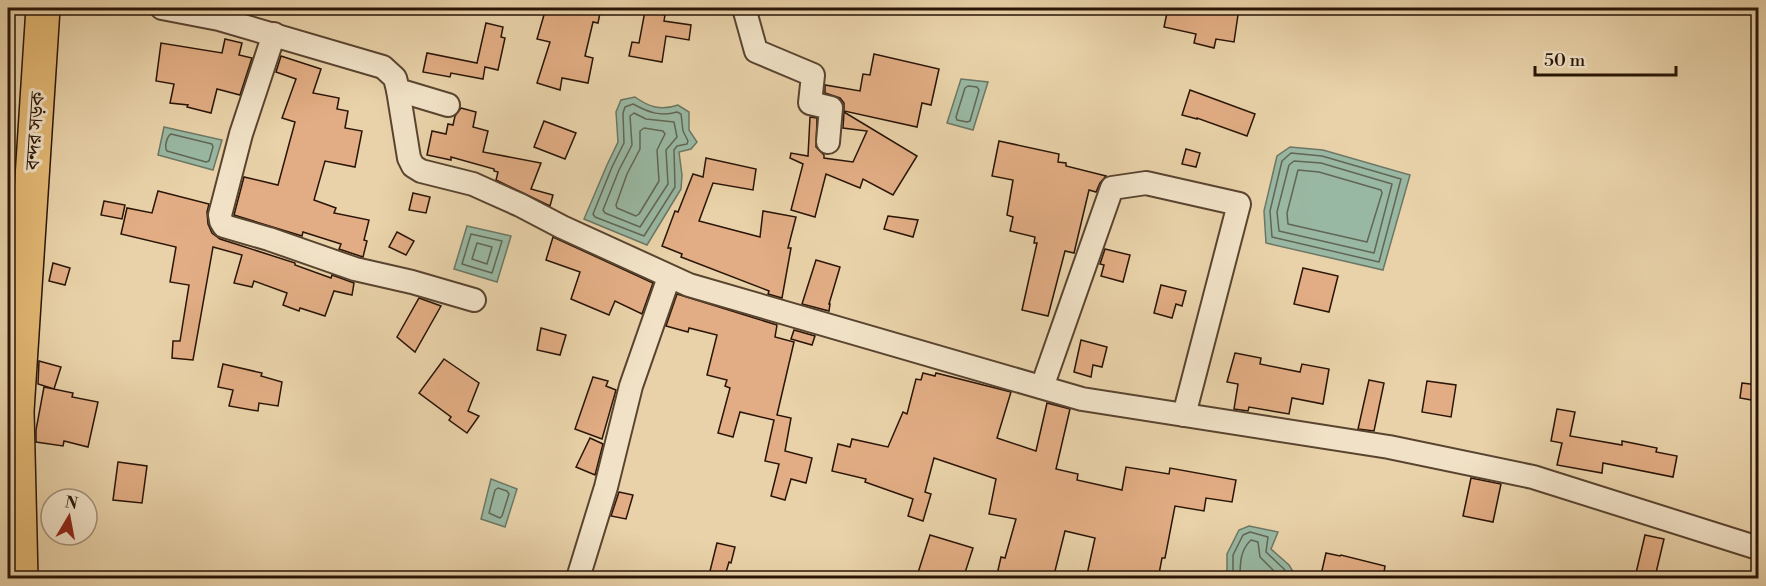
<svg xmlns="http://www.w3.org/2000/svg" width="1766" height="586" font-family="'Libre Bodoni','Noto Serif Bengali',serif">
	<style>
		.water { fill: #99b8a3; stroke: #6c7765; stroke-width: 1.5 }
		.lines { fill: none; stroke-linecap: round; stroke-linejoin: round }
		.shore { stroke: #616655; stroke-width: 1.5 }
		.building { fill: #e2ad84; stroke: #291507; stroke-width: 1.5 }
		.minor-casing { stroke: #594430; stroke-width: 26 }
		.trunk-casing { stroke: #291507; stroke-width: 36 }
		.minor { stroke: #f1e2c7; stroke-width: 22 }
		.trunk { stroke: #e4b974; stroke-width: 33 }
		.labels { text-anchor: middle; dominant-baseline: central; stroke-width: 6; stroke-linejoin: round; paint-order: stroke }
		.street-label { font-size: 20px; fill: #291507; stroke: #f1e2c7 }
	</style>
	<rect width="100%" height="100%" fill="#e9d2a9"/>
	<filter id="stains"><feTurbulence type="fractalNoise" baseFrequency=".00333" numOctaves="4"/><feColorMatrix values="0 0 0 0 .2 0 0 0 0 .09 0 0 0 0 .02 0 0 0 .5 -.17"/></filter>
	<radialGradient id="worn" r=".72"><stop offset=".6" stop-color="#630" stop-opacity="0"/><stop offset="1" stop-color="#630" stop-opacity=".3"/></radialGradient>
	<g class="water">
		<path d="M961 79 988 82 973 130 947 123Z"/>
		<path d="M635 97C649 107 661 111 678 105L689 112V130L697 142 691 149 679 152 682 175 681 189 647 245 584 219 607 165 618 142 616 112 621 100Z"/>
		<path d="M164 127 222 140 213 170 158 155Z"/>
		<path d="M1290 147 1323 150 1410 175 1383 270 1266 243 1264 211 1277 156Z"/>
		<path d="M467 226 511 236 497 282 454 269Z"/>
		<path d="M491 479 517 489 505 527 481 519Z"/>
		<path d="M1249 526 1278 532 1271 549 1289 565 1297 578H1227V554L1239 530Z"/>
	</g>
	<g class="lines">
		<g class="shore">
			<path d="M968 86 977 87 979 90 970 121 967 122 957 120 956 117 965 88Z"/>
			<path d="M633 104C648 112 660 117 677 112L681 114 683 131 688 141 687 144 677 146 674 150 675 187 644 236 595 217 593 214 612 167 624 143 623 113 625 107Z"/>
			<path d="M634 113 646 119 674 122 677 137 666 150 668 184 640 227 605 213 603 210 619 170 632 145 630 116Z"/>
			<path d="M644 128 663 131 665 134 657 150 659 181 639 214 636 216 617 208 616 205 627 174 640 149V131Z"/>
			<path d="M171 134 212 144 213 147 209 161 206 162 167 151C164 147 167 136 171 134Z"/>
			<path d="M1291 153 1322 156 1401 179 1379 262 1272 237 1270 211 1282 161Z"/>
			<path d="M1294 161 1321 163 1392 184 1374 253 1279 231 1277 212 1289 165Z"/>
			<path d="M1298 170 1319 172 1381 190 1382 193 1367 242 1288 224 1287 213Z"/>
			<path d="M471 234 502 241 492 273 462 264Z"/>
			<path d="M477 243 492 247 487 264 472 259Z"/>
			<path d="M498 488 507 491 509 494 502 516 500 518 489 513 495 490Z"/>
			<path d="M1233 578V555L1243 535 1250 532 1268 537 1266 552 1284 569 1290 578"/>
			<path d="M1240 578C1240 564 1240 550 1251 540L1258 542 1260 557 1281 578"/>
		</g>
	</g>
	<g class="building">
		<path d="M546 8H601L598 23 593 22 585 56 593 58 588 83 562 78 560 90 537 83 550 42 537 39Z"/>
		<path d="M1168 8H1239L1234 42 1216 39 1214 48 1194 43 1196 34 1164 27Z"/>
		<path d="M645 11 665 15 664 21 691 25 689 40 666 36 662 62 629 56 632 42 639 43Z"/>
		<path d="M486 23 503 27 501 37 505 38 498 70 485 67 483 79 451 73 450 77 423 72 427 53 477 63Z"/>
		<path d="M225 39 242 43 239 55 252 58 240 95 217 89 211 113 187 107 188 105 170 103 174 84 156 81 161 43 222 53Z"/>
		<path d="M874 54 939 69 931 105 922 103 917 127 844 111V103L840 98 825 93V85L860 91 863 74 870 75Z"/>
		<path d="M281 56 321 69 313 93 339 98 337 109 348 111 345 128 362 131 355 167 325 161 314 200 336 208 334 213 369 220 364 240 367 241 363 257 339 249 341 244 303 232 302 236 234 215 244 177 278 185 295 122 282 118 296 79 276 72Z"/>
		<path d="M1190 90 1255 114 1247 136 1197 118V119L1182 115Z"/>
		<path d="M461 108 476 112 473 127 488 131 483 152 541 163 531 189 553 195 550 206 496 180 498 172 494 171V169L451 157V160L427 155 432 131 446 134 448 124 453 125 455 116Z"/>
		<path d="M844 112 917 156 893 195 863 179 860 188 826 174 815 217 791 210 803 164 790 158 791 153 808 156 810 117 817 118 816 147 824 155V158L853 162 867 131 843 128Z"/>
		<path d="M544 121 576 133 565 159 534 147Z"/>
		<path d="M999 141 1059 154 1058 162 1066 163V166L1106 176 1100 183 1096 192 1089 190 1074 253 1065 251 1048 316 1022 310 1037 243H1034L1035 237 1010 231 1013 217 1007 215 1013 180 992 176Z"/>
		<path d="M1186 149 1200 153 1196 167 1182 164Z"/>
		<path d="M706 158 756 169 753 190 713 183 699 221 760 237 763 211 796 217 788 248H791L782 298 768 294 769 291 681 257 682 254 662 246 675 211 678 212 693 174 703 177Z"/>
		<path d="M158 191 209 204 207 212 208 224 212 233 220 239 295 263V265L331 278 332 275 354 283 352 295 334 291 325 316 300 308 299 311 283 305 287 293 254 281 252 287 234 283 242 255 213 247 193 360 172 358 173 341H180L189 285 170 282 176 247 121 234 127 208 152 213Z"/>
		<path d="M413 193 430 197 426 213 409 210Z"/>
		<path d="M104 201 125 205 122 219 101 215Z"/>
		<path d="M888 216 918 220 913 237 884 229Z"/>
		<path d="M397 232 414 241 406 255 389 247Z"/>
		<path d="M553 237 653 283 642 314 615 301 609 315 571 299 580 272 546 260Z"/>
		<path d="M1105 249 1130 255 1123 282 1101 276 1104 265 1100 264Z"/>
		<path d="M816 260 840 267 829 304H830L829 311 802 304Z"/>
		<path d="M53 263 70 268 65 285 49 281Z"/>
		<path d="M1303 268 1338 276 1329 312 1294 304Z"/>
		<path d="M1161 285 1186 291 1182 306 1176 304 1172 318 1154 313Z"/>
		<path d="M677 294 777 325 775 337 794 342 777 415 791 418 785 451 812 458 806 483 791 479 785 500 771 496 779 464 765 461 774 420 740 412 733 437 718 433 730 388 725 386 727 380 707 375 717 335 689 328 688 332 666 326Z"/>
		<path d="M419 298 441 306 415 352 397 337Z"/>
		<path d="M541 328 566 335 560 355 537 350Z"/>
		<path d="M794 330 815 336 812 345 791 339Z"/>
		<path d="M1081 340 1107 347 1102 367 1093 365 1091 377 1074 372Z"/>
		<path d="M1235 353 1261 358 1260 364 1300 372 1302 364 1329 369 1323 404 1292 398 1289 414 1249 407 1248 411 1234 409 1238 384 1227 382Z"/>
		<path d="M444 359 479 383 468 411 479 416 467 433 449 420 451 417 419 393Z"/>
		<path d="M39 361 61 367 54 389 38 384Z"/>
		<path d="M223 364 262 373 261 376 282 382 278 406 259 403 258 411 229 406 233 390 218 387Z"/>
		<path d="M923 373 935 376 936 373 1011 392 997 438 1036 451 1047 403 1070 409 1056 469 1078 474 1077 480 1122 490 1126 467 1169 474 1170 468 1236 480 1232 502 1206 498 1204 511 1175 506 1165 558H1162L1158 579H1086L1095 538 1065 531 1054 575 1040 572 1038 579H996L1001 557 1005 558 1016 519 989 514 996 479 934 458 925 492 931 494 923 521 908 516 913 499 865 482 866 479 832 471 838 444 850 447 852 439 888 447 903 412 907 414 916 379 921 380Z"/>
		<path d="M593 377 608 381 606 386 616 390 602 439 575 429Z"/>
		<path d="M1369 380 1384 383 1374 431 1358 429Z"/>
		<path d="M1427 381 1456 385 1451 417 1422 412Z"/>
		<path d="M1742 383 1758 385 1757 401 1740 398Z"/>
		<path d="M44 387 73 393 72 397 98 402 88 447 64 441 63 446 36 442V430Z"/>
		<path d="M1557 409 1575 412 1570 436 1622 445V441L1657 448 1656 452 1677 456 1673 477 1603 463 1602 473 1557 465 1562 443 1551 441Z"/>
		<path d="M590 438 603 444 595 475 576 467Z"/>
		<path d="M118 462 147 466 142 503 113 500Z"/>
		<path d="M1471 478 1501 484 1493 522 1463 516Z"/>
		<path d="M619 492 633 495 626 519 611 516Z"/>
		<path d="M930 535 973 548 963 579H916Z"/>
		<path d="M1645 535 1664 539 1655 577 1636 573Z"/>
		<path d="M717 543 735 547 731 563 729 562 724 579H708Z"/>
		<path d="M1326 553 1340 556 1341 555 1385 566 1383 579H1320Z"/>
	</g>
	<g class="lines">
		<g class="minor-casing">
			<g id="minor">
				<path d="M162 8 219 19 383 67 395 78 398 90 448 105"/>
				<path d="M744 8 756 51 813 75 810 103 831 108 828 142"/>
				<path d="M274 34 241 134 220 215 221 221 224 226 269 239 355 269 412 282 474 300"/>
				<path d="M398 90 409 158 413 166 421 171 473 184 493 193 520 205 562 227 689 285 1082 399 1389 447 1533 477 1758 548"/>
				<path d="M1042 387 1112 188 1146 183 1239 204 1184 415"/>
				<path d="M578 578 606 487 631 386 669 277"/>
			</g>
		</g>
		<g class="trunk-casing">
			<path id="trunk" d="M21 578 17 411 43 8"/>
		</g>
		<use href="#minor" class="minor"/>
		<use href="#trunk" class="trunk"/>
	</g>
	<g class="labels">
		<g class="street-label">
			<text transform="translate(36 131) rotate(-86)">বন্দর সড়ক</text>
		</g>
	</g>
	<rect width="1766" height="586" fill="none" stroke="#e9d2a9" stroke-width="30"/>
	<rect x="9" y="9" width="1748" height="568" fill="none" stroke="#291507" stroke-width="3"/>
	<rect x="15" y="15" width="1736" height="556" fill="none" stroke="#291507" stroke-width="1.5"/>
	<g transform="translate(69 517) rotate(10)"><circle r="28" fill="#f1e2c7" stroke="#a1907a" stroke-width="1.5"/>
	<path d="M0-4.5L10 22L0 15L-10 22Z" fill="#8f2418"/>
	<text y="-9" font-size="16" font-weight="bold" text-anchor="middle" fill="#291507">N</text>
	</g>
	<path d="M1535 66v9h141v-9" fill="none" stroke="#291507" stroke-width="3"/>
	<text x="1544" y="66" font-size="18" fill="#291507" stroke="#f1e2c7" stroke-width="4.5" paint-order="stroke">50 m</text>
	<rect width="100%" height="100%" filter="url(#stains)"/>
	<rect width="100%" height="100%" fill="url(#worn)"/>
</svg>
